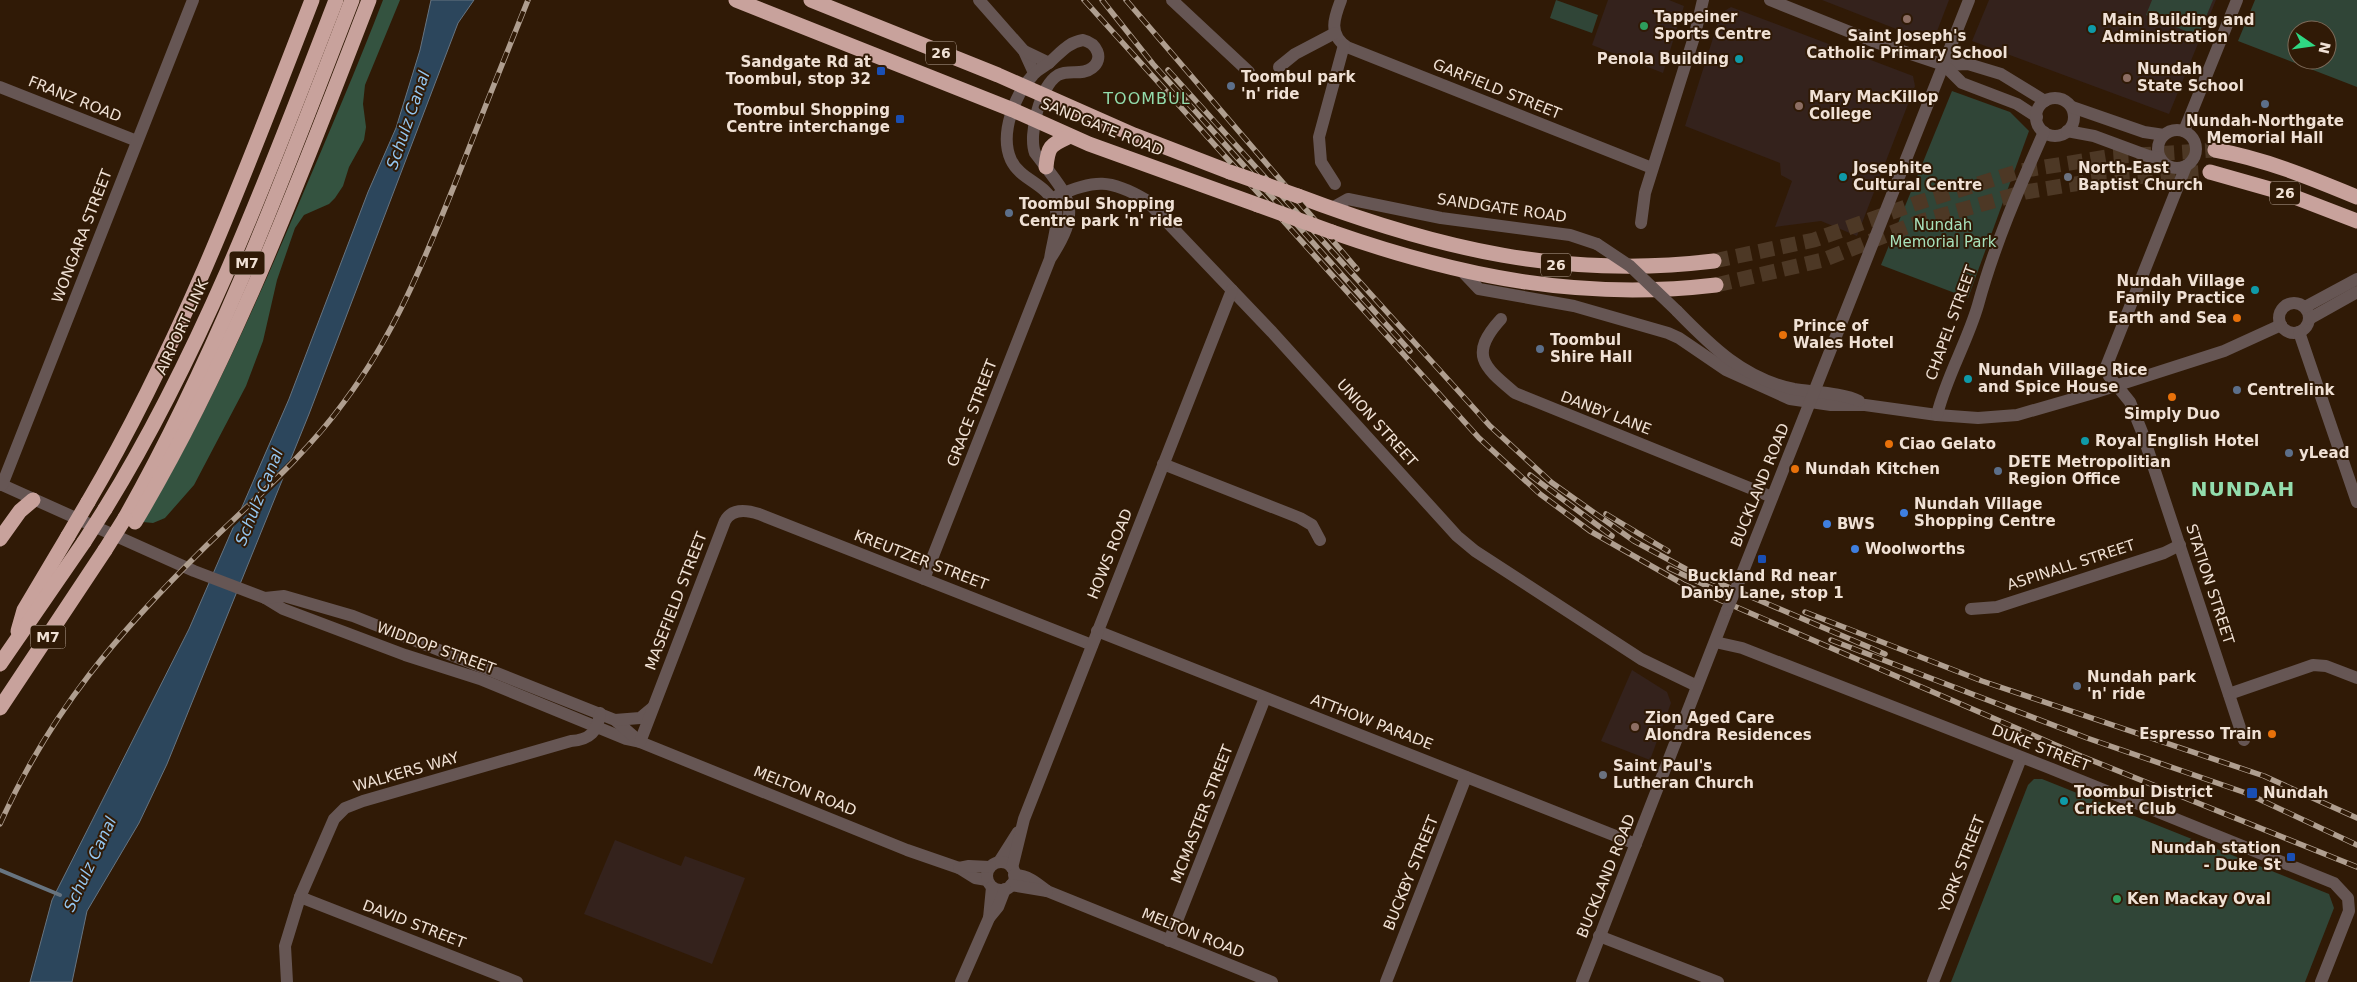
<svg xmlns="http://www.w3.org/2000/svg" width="2357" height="982" font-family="'DejaVu Sans',sans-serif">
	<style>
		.education { fill: #34221c }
		.green { fill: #304537; fill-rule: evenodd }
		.forest { fill: #345340 }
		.water { fill: #2c465c; stroke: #677480 }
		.pier { fill: #301a06 }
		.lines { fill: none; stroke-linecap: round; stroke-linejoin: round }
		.stream { stroke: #677480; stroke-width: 4 }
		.highway-tunnel { stroke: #4d3825; stroke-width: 15; stroke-dasharray: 15 8; stroke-linecap: butt }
		.minor { stroke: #665654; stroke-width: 12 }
		.highway { stroke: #c8a29c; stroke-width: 15 }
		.rail-casing { stroke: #af9e8f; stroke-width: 5.5 }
		.rail { stroke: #301a06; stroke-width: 4; stroke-dasharray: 11; stroke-linecap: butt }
		.minor-bridge { stroke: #665654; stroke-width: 12 }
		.highway-bridge { stroke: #c8a29c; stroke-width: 15 }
		.education-dot { fill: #8d6e63; stroke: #301a06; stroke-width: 2 }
		.leisure-dot { fill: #2e9e5b; stroke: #301a06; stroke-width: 2 }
		.culture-dot { fill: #0f9aa8; stroke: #301a06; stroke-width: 2 }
		.transit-dot { fill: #1a4fb4; stroke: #301a06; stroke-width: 2 }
		.service-dot { fill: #5c6f8a; stroke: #301a06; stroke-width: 2 }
		.worship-dot { fill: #6b7280; stroke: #301a06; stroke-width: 2 }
		.food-dot { fill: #e8710a; stroke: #301a06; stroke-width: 2 }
		.shop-dot { fill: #3f7fe0; stroke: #301a06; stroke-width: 2 }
		.labels { text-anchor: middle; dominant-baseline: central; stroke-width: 4; stroke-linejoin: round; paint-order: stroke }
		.shield { fill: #301a06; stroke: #b6a597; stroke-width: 1 }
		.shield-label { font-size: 14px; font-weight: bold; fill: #f0e1d5 }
		.poi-label { font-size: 15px; font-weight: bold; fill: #f0e1d5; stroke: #301a06; text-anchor: start }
		.street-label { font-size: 15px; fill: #f0e1d5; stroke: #301a06 }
		.park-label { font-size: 15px; fill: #a8e2bc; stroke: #301a06 }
		.neighbourhood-label { font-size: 16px; letter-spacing: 1px; fill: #93ddad; stroke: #301a06 }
		.water-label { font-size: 16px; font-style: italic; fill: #94c6f0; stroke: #301a06 }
		.district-label { font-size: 20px; font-weight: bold; letter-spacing: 1px; fill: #93ddad; stroke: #301a06 }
	</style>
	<rect width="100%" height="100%" fill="#301a06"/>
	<g class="education">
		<path d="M1608 0H1669L1684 6 1663 73 1592 45Z"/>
		<path d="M1822 0H1949L1934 39 1927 41Z"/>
		<path d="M1989 0H2216L2169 114 1972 41Z"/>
		<path d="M1731 7 1913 76 1915 86 1857 236 1821 221 1775 227 1792 181 1781 175 1780 163 1685 126 1721 13Z"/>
		<path d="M1632 670 1667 692 1671 703 1650 760 1601 741Z"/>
		<path d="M615 840 681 866 685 856 745 878 712 964 584 914Z"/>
	</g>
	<g class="green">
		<path d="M1556 0 1598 15 1592 33 1550 18Z"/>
		<path d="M2152 0H2213L2198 36 2146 15Z"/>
		<path d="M2255 0H2357V87L2238 41ZM2297 30H2327V60H2297Z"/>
		<path d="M1952 91 2010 112 2029 131 1968 298 1881 265Z"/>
		<path d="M2034 779H2042L2329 894 2334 908 2305 982H1951L2028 785Z"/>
	</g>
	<path class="forest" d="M383 0H400L365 85 363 104 366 127 364 140 349 167 343 186 335 198 329 204 304 215 295 228 277 280 263 341 246 386 194 485 165 518 153 523 143 522C204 420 253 312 299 203 328 135 357 68 383 0Z"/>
	<path class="water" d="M431 0H474L458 23 309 414 167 764 139 823 87 911 72 982H30L52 900 189 629 289 399 368 192 396 128 420 50Z"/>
	<path class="pier" d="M295 455 288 474 228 532 237 513Z"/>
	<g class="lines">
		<path class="stream" d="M0 870 60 895"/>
		<g class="highway-tunnel">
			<path d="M1714 261 1814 240 1917 203 2020 171 2107 157 2215 150"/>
			<path d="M1716 285 1823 260 1922 221 2025 192 2106 179 2210 172"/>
		</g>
		<g class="minor">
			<path d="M979 0 1024 51 1034 73"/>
			<path d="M1172 0 1249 72"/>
			<path d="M1341 0C1334 18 1328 34 1347 47L1652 168"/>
			<path d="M1770 0 1875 42 1944 65 1968 64 2001 74 2045 101"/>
			<path d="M1024 51 1049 63"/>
			<path d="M1944 65 1962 83 2017 104 2037 117"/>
			<path d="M1279 67 1295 54 1335 33"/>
			<path d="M0 87 137 141"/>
			<circle cx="2055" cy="117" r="19"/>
			<path d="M2072 107 2144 132 2164 135"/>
			<circle cx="2177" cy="149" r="19"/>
			<path d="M2067 131 2094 136 2148 156 2160 158"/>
			<path d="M2184 131 2237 0"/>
			<path d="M2186 166 2106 367 2109 376 2130 402 2142 432 2244 740"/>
			<path d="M1335 184 1321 162 1319 137 1344 45"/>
			<path d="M1057 196C1094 179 1111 179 1146 200L1272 332 1457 536 1475 551 1641 659 1697 686"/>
			<path d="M1332 208 1348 199 1441 218 1570 235 1597 244"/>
			<path d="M1641 223 1645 193 1695 34 1703 0"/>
			<path d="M1461 270 1479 289 1574 306 1668 333 1679 338 1726 370 1790 399 1831 405H1865L1937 415 1978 418 2017 415 2090 394 2224 351 2281 325"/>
			<circle cx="2294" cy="318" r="15"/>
			<path d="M2305 307 2357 279"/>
			<path d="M1677 311C1711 346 1744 379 1794 389 1813 392 1844 393 1859 401"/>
			<path d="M1501 319C1468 355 1484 367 1515 393L1772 497"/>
			<path d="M2309 319 2357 292"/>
			<path d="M2299 332 2357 502"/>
			<path d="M1937 415C1946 377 1967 343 1978 305 1994 246 2019 188 2044 132"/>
			<path d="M1163 464 1300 518 1312 525 1320 540"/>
			<path d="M0 484 194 571 265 598 283 609 405 655 480 679 626 739 640 742 907 850 959 868 975 878 987 880"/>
			<path d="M2 485 193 0"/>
			<path d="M924 579 1050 259C1084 207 1069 198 1035 153 1028 135 1040 86 1058 75 1069 69 1082 76 1092 68 1105 58 1096 43 1083 40 1069 42 1061 52 1051 61 1046 66 1038 69 1033 75 1015 94 999 134 1011 160 1021 181 1047 183 1055 206 1060 222 1052 243 1050 259"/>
			<path d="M1740 579 1969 0"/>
			<path d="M265 598 284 596 353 616 615 720 639 741"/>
			<path d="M1971 609 1997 607 2164 553 2180 545"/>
			<path d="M1097 631 1636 844"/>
			<path d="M1715 642 1742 648 2047 767 2334 883 2348 898 2349 911 2321 982"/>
			<path d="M2229 694 2313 665 2326 666 2357 678"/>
			<path d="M615 720 640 718 652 708"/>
			<path d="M640 742 725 521C732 508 747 510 759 514L1092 645"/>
			<path d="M999 862 1018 832"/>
			<circle cx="1001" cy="876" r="14"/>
			<path d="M959 868 969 866 990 867"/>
			<path d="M1012 868 1024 819 1232 290"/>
			<path d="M1014 875C1028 875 1037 883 1047 891L1272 982"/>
			<path d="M1011 885 1047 891"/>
			<path d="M300 897 517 982"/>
			<path d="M989 918 992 887"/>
			<path d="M1599 936 1718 982"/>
			<path d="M1169 941 1265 698"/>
			<path d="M287 982 285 946 300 897 334 819 345 808 363 801 571 741C590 740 598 731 600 713"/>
			<path d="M961 982 989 918 998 907 1005 889"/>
			<path d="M1386 982 1466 777"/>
			<path d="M1582 982 1727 610"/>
			<path d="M1933 982 2021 758"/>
		</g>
		<g class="highway">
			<path d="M736 0 1013 110 1089 144 1258 205"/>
			<path d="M811 0 998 75 1134 135 1230 172"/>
			<path d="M2215 150C2265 159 2311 178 2357 197"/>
			<path d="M1046 167C1048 145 1051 145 1070 136"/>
			<path d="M2210 172 2284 193 2357 221"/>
			<path d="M1298 196C1438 249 1564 279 1714 261"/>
			<path d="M1332 232C1461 277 1580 301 1716 285"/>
			<path d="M88 502C181 344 246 171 312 0"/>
			<path d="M105 509C203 350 269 174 336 0"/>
			<path d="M125 518C218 354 284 176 352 0"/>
			<path d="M135 522C233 358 300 178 369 0"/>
			<path d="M0 539 20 511 33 500"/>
			<path d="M18 631 24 610 68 536"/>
			<path d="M0 664 84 542"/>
			<path d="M0 708 105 550"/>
		</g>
		<g class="rail-casing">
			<g id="rail">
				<path d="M1084 0 1479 438 1540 494 1590 531 1683 584 2081 756 2357 867"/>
				<path d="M1102 0 1153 64 1410 351"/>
				<path d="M1126 0 1357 269"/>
				<path d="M1168 70 1490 426 1551 482 1634 541 1686 569 1885 654"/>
				<path d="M1530 475 1612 536"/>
				<path d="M1606 514 1668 551"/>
				<path d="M1669 568 1728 596"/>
				<path d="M1805 612 1982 681 2264 776 2357 818"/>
				<path d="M1831 640 2087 738 2246 793 2357 845"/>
				<path d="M0 824C51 710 118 633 206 546 253 500 305 456 344 402 396 333 426 256 458 176 481 117 504 59 528 0"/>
			</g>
		</g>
		<use href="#rail" class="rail"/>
		<g class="minor-bridge">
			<path d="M1597 244 1630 266 1677 311"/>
			<path d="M1727 610 1740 579"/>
		</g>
		<g class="highway-bridge">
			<path d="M1230 172 1298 196"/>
			<path d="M1258 205 1332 232"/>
			<path d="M68 536 88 502"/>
			<path d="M84 542 105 509"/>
			<path d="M105 550 125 518"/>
		</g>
	</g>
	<g class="education-dot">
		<circle cx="1907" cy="19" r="5"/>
		<circle cx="2127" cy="78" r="5"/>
		<circle cx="1799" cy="106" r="5"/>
		<circle cx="1635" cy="727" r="5"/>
	</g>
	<g class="leisure-dot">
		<circle cx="1644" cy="26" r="5"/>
		<circle cx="2117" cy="899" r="5"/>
	</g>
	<g class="culture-dot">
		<circle cx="2092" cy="29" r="5"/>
		<circle cx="1739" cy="59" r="5"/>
		<circle cx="1843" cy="177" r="5"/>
		<circle cx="2255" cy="290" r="5"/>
		<circle cx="1968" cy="379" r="5"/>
		<circle cx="2085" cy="441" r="5"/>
		<circle cx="2064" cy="801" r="5"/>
	</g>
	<g class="transit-dot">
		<rect x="876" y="66" width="10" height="10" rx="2.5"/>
		<rect x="895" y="114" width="10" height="10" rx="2.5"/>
		<rect x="1757" y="554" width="10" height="10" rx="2.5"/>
		<rect x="2246" y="787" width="12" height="12" rx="2.5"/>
		<rect x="2286" y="852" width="10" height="10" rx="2.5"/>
	</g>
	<g class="service-dot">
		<circle cx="1231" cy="86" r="5"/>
		<circle cx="2265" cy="104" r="5"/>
		<circle cx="1009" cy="213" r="5"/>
		<circle cx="1540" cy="349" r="5"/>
		<circle cx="2237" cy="390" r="5"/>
		<circle cx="2289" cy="453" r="5"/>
		<circle cx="1998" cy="471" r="5"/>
		<circle cx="2077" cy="686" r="5"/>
	</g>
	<g class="worship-dot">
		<circle cx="2068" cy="177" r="5"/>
		<circle cx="1603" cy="775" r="5"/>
	</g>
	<g class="food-dot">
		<circle cx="2237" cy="318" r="5"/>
		<circle cx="1783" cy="335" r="5"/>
		<circle cx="2172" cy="397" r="5"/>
		<circle cx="1889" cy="444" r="5"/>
		<circle cx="1795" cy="469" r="5"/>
		<circle cx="2272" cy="734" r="5"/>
	</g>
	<g class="shop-dot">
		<circle cx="1904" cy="513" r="5"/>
		<circle cx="1827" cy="524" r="5"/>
		<circle cx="1855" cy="549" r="5"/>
	</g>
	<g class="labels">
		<g class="shield">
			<rect x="926" y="41.5" width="30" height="23" rx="4"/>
			<rect x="2270" y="181.5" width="30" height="23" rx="4"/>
			<rect x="229.5" y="251.5" width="35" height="23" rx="4"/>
			<rect x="1541" y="253.5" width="30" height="23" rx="4"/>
			<rect x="30.5" y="625.5" width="35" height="23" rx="4"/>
		</g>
		<g class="shield-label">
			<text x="941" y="53">26</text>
			<text x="2285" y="193">26</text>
			<text x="247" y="263">M7</text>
			<text x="1556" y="265">26</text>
			<text x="48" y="637">M7</text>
		</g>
		<g class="poi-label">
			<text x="1654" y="17">Tappeiner<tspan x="1654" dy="17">Sports Centre</tspan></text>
			<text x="2102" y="20">Main Building and<tspan x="2102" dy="17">Administration</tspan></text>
			<text x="1907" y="36" text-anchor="middle">Saint Joseph's<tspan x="1907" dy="17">Catholic Primary School</tspan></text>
			<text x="1729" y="59" text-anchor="end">Penola Building</text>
			<text x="871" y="62" text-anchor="end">Sandgate Rd at<tspan x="871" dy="17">Toombul, stop 32</tspan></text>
			<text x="2137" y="69">Nundah<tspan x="2137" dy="17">State School</tspan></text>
			<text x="1241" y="77">Toombul park<tspan x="1241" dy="17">'n' ride</tspan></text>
			<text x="1809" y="97">Mary MacKillop<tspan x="1809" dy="17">College</tspan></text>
			<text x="890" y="110" text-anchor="end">Toombul Shopping<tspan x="890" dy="17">Centre interchange</tspan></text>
			<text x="2265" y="121" text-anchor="middle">Nundah-Northgate<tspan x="2265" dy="17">Memorial Hall</tspan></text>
			<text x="1853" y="168">Josephite<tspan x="1853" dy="17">Cultural Centre</tspan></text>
			<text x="2078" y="168">North-East<tspan x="2078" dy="17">Baptist Church</tspan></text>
			<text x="1019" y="204">Toombul Shopping<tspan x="1019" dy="17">Centre park 'n' ride</tspan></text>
			<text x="2245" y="281" text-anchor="end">Nundah Village<tspan x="2245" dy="17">Family Practice</tspan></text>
			<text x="2227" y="318" text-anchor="end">Earth and Sea</text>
			<text x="1793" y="326">Prince of<tspan x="1793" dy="17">Wales Hotel</tspan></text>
			<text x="1550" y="340">Toombul<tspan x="1550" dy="17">Shire Hall</tspan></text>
			<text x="1978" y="370">Nundah Village Rice<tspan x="1978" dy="17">and Spice House</tspan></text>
			<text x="2247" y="390">Centrelink</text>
			<text x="2172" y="414" text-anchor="middle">Simply Duo</text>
			<text x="2095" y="441">Royal English Hotel</text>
			<text x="1899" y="444">Ciao Gelato</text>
			<text x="2299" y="453">yLead</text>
			<text x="2008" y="462">DETE Metropolitian<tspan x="2008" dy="17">Region Office</tspan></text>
			<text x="1805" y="469">Nundah Kitchen</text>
			<text x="1914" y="504">Nundah Village<tspan x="1914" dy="17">Shopping Centre</tspan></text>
			<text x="1837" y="524">BWS</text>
			<text x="1865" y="549">Woolworths</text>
			<text x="1762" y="576" text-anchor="middle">Buckland Rd near<tspan x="1762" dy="17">Danby Lane, stop 1</tspan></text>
			<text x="2087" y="677">Nundah park<tspan x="2087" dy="17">'n' ride</tspan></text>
			<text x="1645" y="718">Zion Aged Care<tspan x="1645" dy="17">Alondra Residences</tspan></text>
			<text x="2262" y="734" text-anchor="end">Espresso Train</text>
			<text x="1613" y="766">Saint Paul's<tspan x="1613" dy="17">Lutheran Church</tspan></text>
			<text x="2074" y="792">Toombul District<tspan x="2074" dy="17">Cricket Club</tspan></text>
			<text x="2263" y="793">Nundah</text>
			<text x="2281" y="848" text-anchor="end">Nundah station<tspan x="2281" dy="17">- Duke St</tspan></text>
			<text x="2127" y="899">Ken Mackay Oval</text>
		</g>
		<g class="street-label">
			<text transform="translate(1497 89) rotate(22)">GARFIELD STREET</text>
			<text transform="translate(75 99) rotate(22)">FRANZ ROAD</text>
			<text transform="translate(1102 127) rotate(22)">SANDGATE ROAD</text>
			<text transform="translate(1502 208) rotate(8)">SANDGATE ROAD</text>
			<text transform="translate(82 236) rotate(-69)">WONGARA STREET</text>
			<text transform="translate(1951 323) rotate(-70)">CHAPEL STREET</text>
			<text transform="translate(182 327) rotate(-65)">AIRPORT LINK</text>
			<text transform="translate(972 413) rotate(-69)">GRACE STREET</text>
			<text transform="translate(1606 413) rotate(21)">DANBY LANE</text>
			<text transform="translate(1377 423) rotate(48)">UNION STREET</text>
			<text transform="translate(1760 485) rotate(-68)">BUCKLAND ROAD</text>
			<text transform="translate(1110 554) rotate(-68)">HOWS ROAD</text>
			<text transform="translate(921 560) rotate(21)">KREUTZER STREET</text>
			<text transform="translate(2071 565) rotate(-18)">ASPINALL STREET</text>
			<text transform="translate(2210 584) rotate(72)">STATION STREET</text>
			<text transform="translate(676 601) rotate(-69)">MASEFIELD STREET</text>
			<text transform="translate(436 648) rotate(20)">WIDDOP STREET</text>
			<text transform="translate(1372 722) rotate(21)">ATTHOW PARADE</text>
			<text transform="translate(2041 748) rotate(21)">DUKE STREET</text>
			<text transform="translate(406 772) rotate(-16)">WALKERS WAY</text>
			<text transform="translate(805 791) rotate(22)">MELTON ROAD</text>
			<text transform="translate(1202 814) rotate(-69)">MCMASTER STREET</text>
			<text transform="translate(1962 864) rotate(-69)">YORK STREET</text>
			<text transform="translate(1411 873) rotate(-68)">BUCKBY STREET</text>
			<text transform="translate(1606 876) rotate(-68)">BUCKLAND ROAD</text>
			<text transform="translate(414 924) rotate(21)">DAVID STREET</text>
			<text transform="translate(1193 933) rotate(22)">MELTON ROAD</text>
		</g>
		<g class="park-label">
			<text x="1943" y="225">Nundah<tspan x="1943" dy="17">Memorial Park</tspan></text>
		</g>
		<g class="neighbourhood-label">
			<text x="1147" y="98">TOOMBUL</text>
		</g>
		<g class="water-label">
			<text transform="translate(408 120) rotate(-71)">Schulz Canal</text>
			<text transform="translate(259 497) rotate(-68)">Schulz Canal</text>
			<text transform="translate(90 864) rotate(-65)">Schulz Canal</text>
		</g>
		<g class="district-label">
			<text x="2243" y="489">NUNDAH</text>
		</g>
	</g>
	<g transform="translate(2312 45) rotate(103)"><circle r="24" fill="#301a06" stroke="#7d6a59"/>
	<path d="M0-4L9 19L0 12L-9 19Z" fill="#2fd883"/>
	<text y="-8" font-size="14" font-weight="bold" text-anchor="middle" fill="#f0e1d5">N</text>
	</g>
</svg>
